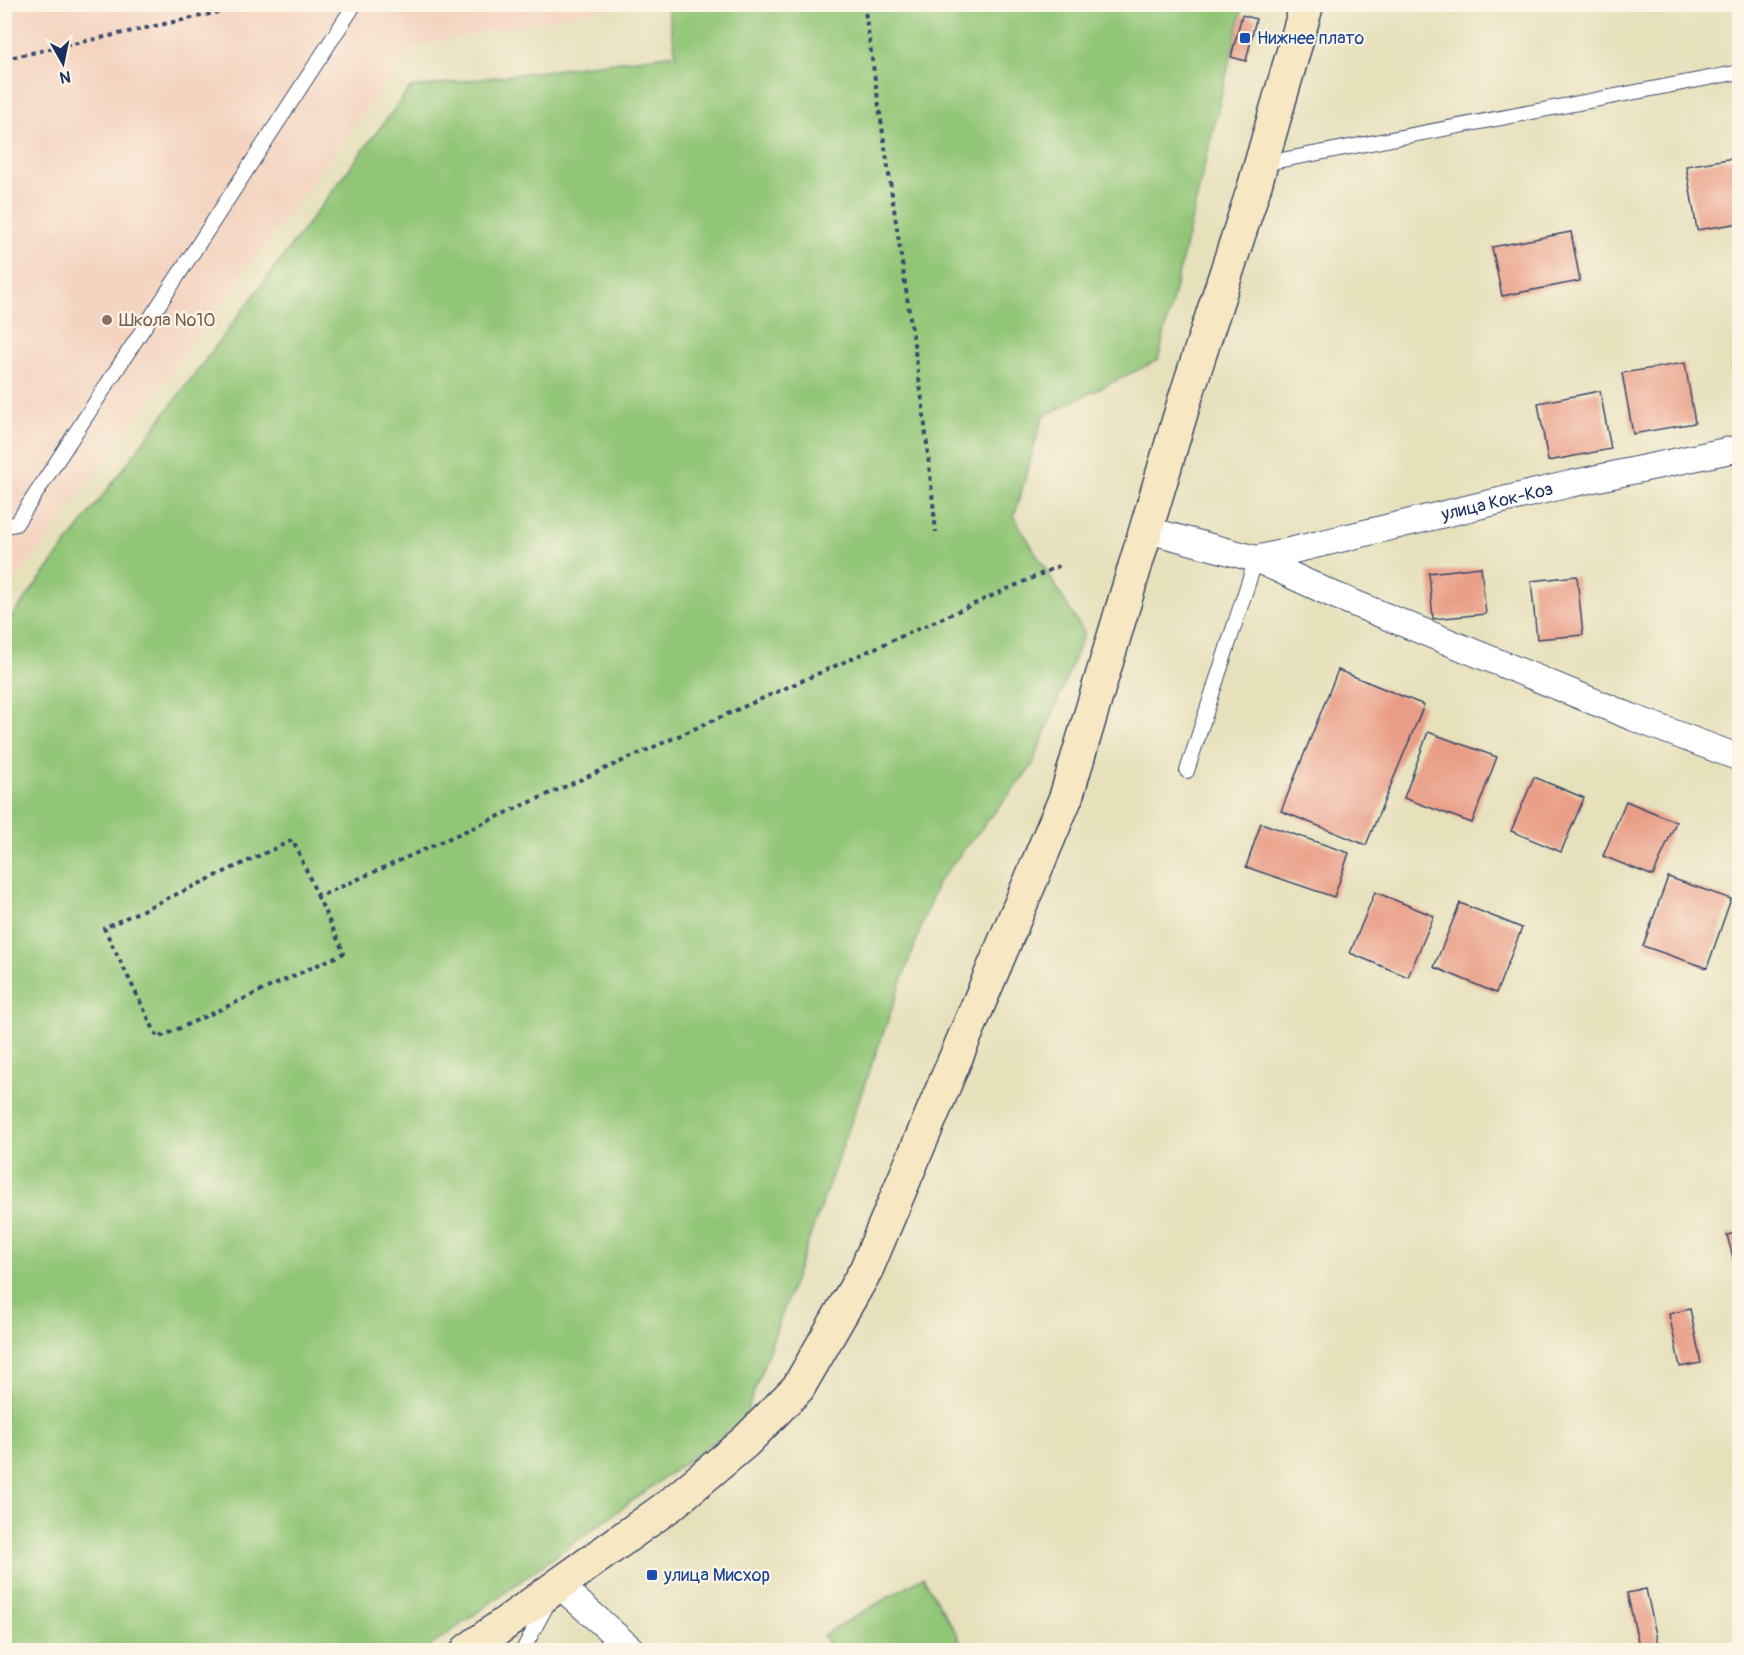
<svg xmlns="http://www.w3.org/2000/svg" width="1744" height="1655" font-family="Pangolin,sans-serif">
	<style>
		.built { fill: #f4d3c0 }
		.green { fill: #92c677; stroke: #567a6a; stroke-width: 1.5 }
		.building { fill: #e99d86 }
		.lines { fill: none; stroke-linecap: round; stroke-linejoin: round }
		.lane-casing { stroke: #394a6c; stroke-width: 16 }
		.street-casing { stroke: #394a6c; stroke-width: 28 }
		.secondary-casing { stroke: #394a6c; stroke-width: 36 }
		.path { stroke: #394a6c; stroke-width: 4; stroke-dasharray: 4.5 4.5; stroke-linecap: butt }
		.lane { stroke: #fff; stroke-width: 14 }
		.street { stroke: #fff; stroke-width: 26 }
		.secondary { stroke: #f8e7c3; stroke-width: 33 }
		.transit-dot { fill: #1a4fb4; stroke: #fcf5e5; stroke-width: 2 }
		.education-dot { fill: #8d6e63; stroke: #fcf5e5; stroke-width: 2 }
		.labels { text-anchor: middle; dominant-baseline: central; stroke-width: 4.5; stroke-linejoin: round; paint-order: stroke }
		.transit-label { font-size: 18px; fill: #164399; stroke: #fcf5e5; text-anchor: start }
		.education-label { font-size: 18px; fill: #785e54; stroke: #fcf5e5; text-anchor: start }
		.street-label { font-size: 18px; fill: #1b2f5e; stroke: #fcf5e5 }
	</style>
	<rect width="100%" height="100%" fill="#fcf5e5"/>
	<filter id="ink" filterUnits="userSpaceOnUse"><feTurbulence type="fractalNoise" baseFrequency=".0167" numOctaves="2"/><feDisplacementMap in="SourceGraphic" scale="12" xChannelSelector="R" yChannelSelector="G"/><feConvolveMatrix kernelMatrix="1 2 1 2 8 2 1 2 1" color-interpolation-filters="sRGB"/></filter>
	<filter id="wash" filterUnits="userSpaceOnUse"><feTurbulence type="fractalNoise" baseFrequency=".008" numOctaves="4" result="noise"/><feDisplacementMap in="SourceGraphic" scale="24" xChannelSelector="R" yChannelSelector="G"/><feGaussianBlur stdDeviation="1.35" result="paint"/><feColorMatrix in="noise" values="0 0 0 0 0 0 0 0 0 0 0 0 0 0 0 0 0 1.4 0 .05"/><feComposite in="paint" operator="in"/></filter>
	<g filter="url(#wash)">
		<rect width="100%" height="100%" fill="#e6e0bb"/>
		<path class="built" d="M5 5H621L413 46 5 595Z"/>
		<g class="green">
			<path d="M667 5H1243L1158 360 1043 416 1014 517 1084 633 1032 766 937 883 744 1420 425 1650H5L4 627 410 88 676 54Z"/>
			<path d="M923 1577 966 1650H832L823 1635Z"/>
		</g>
		<g id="blocks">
			<g class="building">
				<path d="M1242 15 1256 19 1246 61 1231 57Z"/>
				<path d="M1740 157V223L1697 230 1686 166Z"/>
				<path d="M1571 232 1580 281 1502 296 1492 247Z"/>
				<path d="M1740 360V390H1738L1733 361Z"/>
				<path d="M1685 363 1695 423 1633 434 1622 373Z"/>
				<path d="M1600 391 1611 449 1548 461 1538 403Z"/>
				<path d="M1481 567 1486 614 1433 619 1429 573Z"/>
				<path d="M1577 576 1583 635 1537 639 1531 581Z"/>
				<path d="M1338 670 1424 705 1366 845 1281 811Z"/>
				<path d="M1428 732 1497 757 1472 823 1404 798Z"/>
				<path d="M1534 777 1584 798 1561 852 1511 831Z"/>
				<path d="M1626 801 1676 822 1653 876 1603 856Z"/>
				<path d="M1261 823 1349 853 1334 897 1246 867Z"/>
				<path d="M1668 877 1731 899 1707 968 1643 946Z"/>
				<path d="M1375 892 1434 916 1408 977 1350 953Z"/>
				<path d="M1460 903 1522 928 1496 993 1434 967Z"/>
				<path d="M1740 1232V1280H1739L1727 1235Z"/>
				<path d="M1690 1309 1701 1363 1680 1367 1669 1314Z"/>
				<path d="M1646 1589 1659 1648 1640 1650 1627 1593Z"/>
			</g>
		</g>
	</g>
	<g filter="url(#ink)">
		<use href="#blocks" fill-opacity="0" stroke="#394a6c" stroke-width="1.5"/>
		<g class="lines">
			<g class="lane-casing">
				<g id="lane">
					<path d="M1261 164 1740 72"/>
					<path d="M4 526 16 524 355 4"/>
					<path d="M1187 771 1256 559"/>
					<path d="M523 1650 547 1605"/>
				</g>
			</g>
			<g class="street-casing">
				<g id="street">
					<path d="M1148 530 1256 559 1334 595 1634 718 1740 758"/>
					<path id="s1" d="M1256 559 1570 484 1740 448"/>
					<path d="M558 1584 632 1650"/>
				</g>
			</g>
			<g class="secondary-casing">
				<path id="secondary" d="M468 1650 670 1505 745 1442 798 1388 866 1270 1066 797 1186 396 1254 188 1307 4"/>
			</g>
			<g class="path">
				<path d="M864 4 923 406 936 532"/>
				<path d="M4 59 256 4"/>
				<path d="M318 897 293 840 104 928 158 1038 344 953 318 897 1061 565"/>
			</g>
			<use href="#lane" class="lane"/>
			<use href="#street" class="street"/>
			<use href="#secondary" class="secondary"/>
		</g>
	</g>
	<g class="transit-dot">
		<rect x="1239" y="32" width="12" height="12" rx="3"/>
		<rect x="646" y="1569" width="12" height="12" rx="3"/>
	</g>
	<circle class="education-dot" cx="107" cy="320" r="6"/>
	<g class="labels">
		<g class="transit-label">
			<text x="1257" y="38">Нижнее плато</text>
			<text x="664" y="1575">улица Мисхор</text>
		</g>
		<g class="education-label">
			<text x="119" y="320">Школа №10</text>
		</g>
		<g class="street-label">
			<text stroke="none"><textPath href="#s1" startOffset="248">улица Кок-Коз</textPath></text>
		</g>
	</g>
	<rect width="1744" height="1655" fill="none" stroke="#fcf5e5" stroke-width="24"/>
	<g transform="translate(63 63) rotate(171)" stroke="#fcf5e5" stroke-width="4.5" paint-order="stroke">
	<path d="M0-4.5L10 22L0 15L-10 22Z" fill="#1b2f5e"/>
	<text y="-9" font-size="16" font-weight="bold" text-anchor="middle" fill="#1b2f5e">N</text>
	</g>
</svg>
